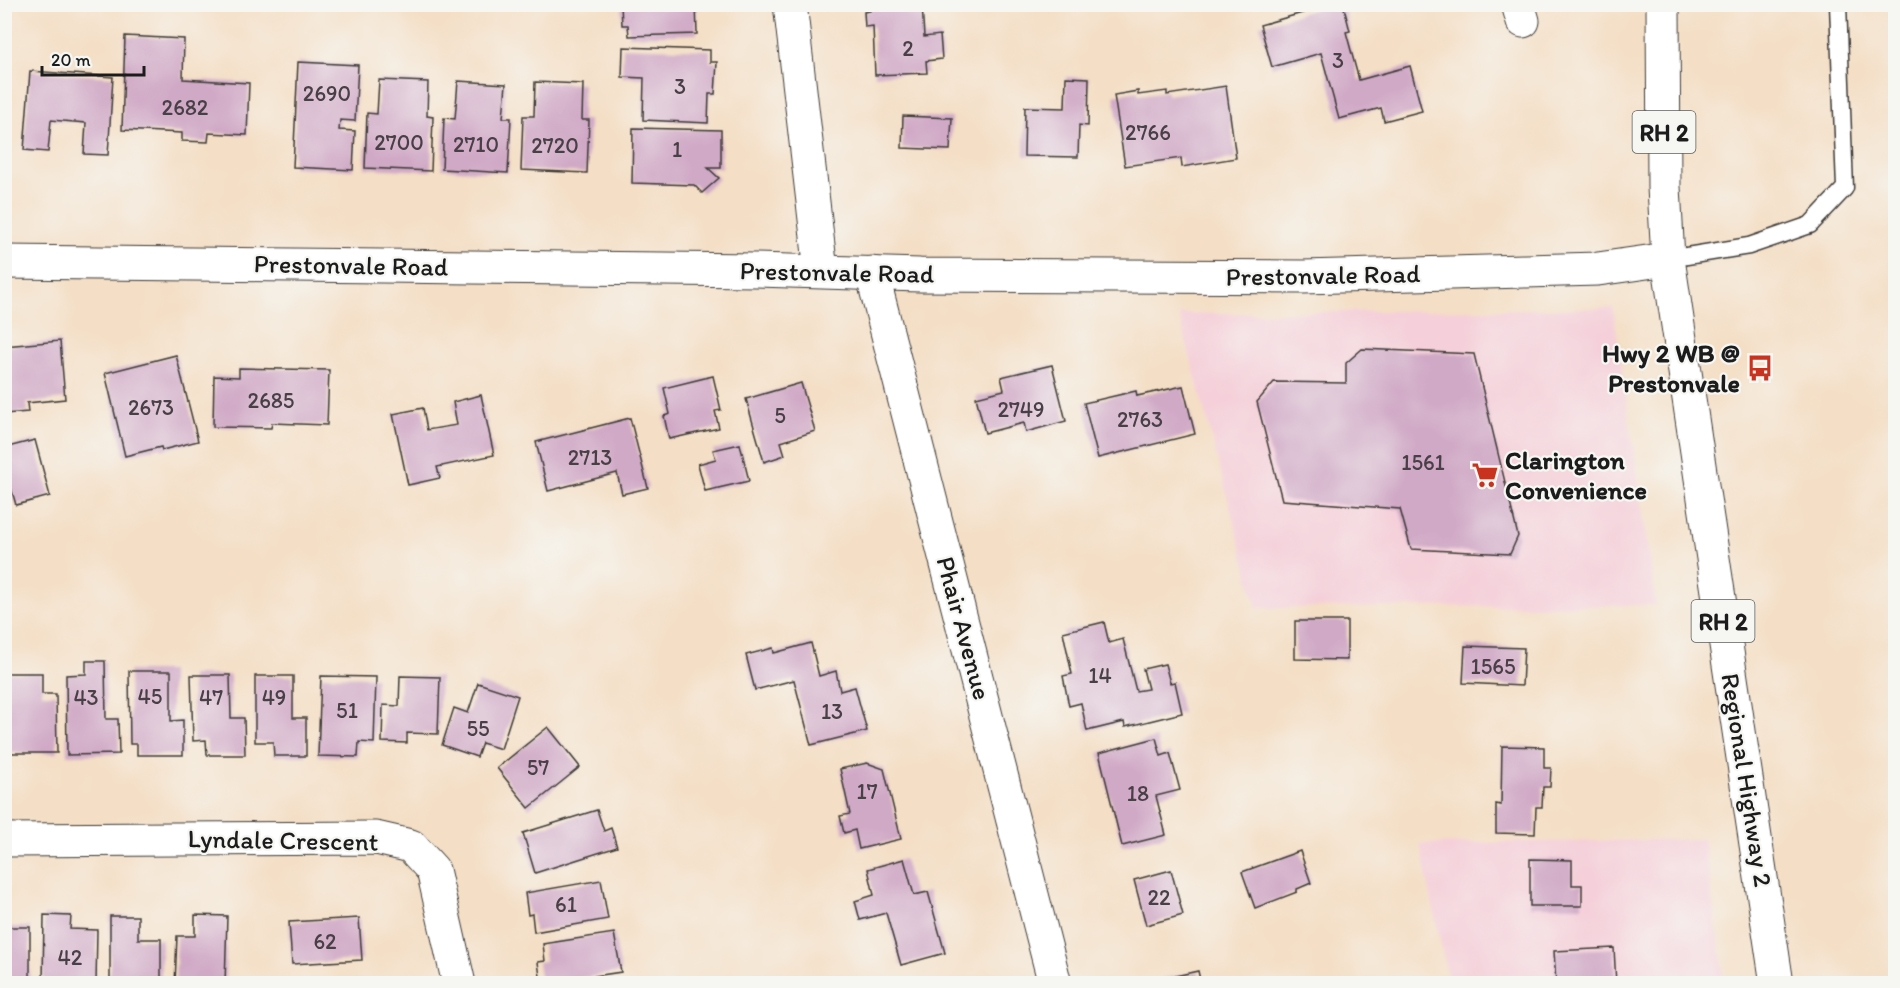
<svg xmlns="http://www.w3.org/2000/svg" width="1900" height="988" font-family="Itim,sans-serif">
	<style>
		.built { fill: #f5cfd9 }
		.building { fill: #d0a9c6 }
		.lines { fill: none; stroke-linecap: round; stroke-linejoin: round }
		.service-casing { stroke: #3c3935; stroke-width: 19 }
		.minor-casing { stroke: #3c3935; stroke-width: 35 }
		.tertiary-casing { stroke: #3c3935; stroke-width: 35 }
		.primary-casing { stroke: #3c3935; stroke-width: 35 }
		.service { stroke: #fff; stroke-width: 16 }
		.minor { stroke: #fff; stroke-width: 33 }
		.tertiary { stroke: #fff; stroke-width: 33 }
		.primary { stroke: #fff; stroke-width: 33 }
		.labels { text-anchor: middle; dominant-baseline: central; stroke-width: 4.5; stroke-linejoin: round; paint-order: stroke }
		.number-label { font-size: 22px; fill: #493f46 }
		.shield { fill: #f6f6f2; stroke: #5d5d5c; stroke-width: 1.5 }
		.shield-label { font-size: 24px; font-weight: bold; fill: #1c1c1c }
		.street-label { font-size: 26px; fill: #1c1c1c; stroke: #f6f6f2 }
		.poi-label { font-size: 26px; font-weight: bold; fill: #1c1c1c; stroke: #f6f6f2; text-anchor: end }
	</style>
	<rect width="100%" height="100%" fill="#f6f6f2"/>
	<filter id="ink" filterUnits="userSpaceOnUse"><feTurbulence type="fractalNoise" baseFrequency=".0167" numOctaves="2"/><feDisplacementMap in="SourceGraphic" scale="12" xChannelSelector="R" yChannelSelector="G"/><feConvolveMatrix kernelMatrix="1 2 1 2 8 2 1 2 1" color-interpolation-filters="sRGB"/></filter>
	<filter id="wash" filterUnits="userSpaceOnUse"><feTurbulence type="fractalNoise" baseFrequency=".008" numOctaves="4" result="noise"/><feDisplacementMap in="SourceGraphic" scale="24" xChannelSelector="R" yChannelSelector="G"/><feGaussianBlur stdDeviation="1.35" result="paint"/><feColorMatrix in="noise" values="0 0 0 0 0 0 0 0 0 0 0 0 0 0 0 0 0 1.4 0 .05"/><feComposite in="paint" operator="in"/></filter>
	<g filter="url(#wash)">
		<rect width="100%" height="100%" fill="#f4dec5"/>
		<g class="built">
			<path d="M1613 308 1656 605 1257 608 1179 314Z"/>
			<path d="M1703 839 1725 983H1449L1420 844Z"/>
		</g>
		<g id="blocks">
			<g class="building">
				<path d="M621 4H696L697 34 629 36 628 25H622Z"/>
				<path d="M869 4H922L924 37 940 35 942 59 926 61 927 73 875 75 873 26 865 27 864 12 870 11Z"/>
				<path d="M1334 4H1343L1350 31 1346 32 1359 80 1410 66 1422 111 1384 121 1381 108 1339 119 1321 53 1272 67 1260 25Z"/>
				<path d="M125 36 184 39 183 79 249 83 247 135 209 133 208 142 182 141V133L122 130Z"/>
				<path d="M623 47 710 50V62H717L715 94H709L708 123 643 120 644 78 622 77Z"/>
				<path d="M298 62 358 65 355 121 340 120 339 130 355 131 353 170 293 167Z"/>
				<path d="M4 69H7L6 113H4Z"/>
				<path d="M30 71 113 77 108 155 84 154 86 123 51 120 48 152 24 150Z"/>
				<path d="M1066 77 1089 78 1088 126 1079 125 1078 157 1024 156 1025 107 1065 108Z"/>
				<path d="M379 80 428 82 427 116 433 117 431 171 365 168 367 113 377 114Z"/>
				<path d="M458 81 506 84 503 118H511L508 173 442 169 444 118 455 119Z"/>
				<path d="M535 82 583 84 582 120H589L587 173 521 170 523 116H534Z"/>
				<path d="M1226 86 1236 158 1182 167 1181 158 1125 166 1114 95 1138 91V95L1167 91V95Z"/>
				<path d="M903 116 952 118 950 150 902 148Z"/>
				<path d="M633 128 721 130V168H708L719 178 702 193 694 185 632 183Z"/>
				<path d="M60 341 65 399 27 403 28 412 4 414V346Z"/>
				<path d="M1362 349 1474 354 1518 536 1510 554 1411 549 1400 509 1282 500 1257 402 1274 382 1346 383V363Z"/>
				<path d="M176 355 198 441 162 450 161 447 125 456 105 373Z"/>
				<path d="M1052 365 1066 421 1026 432 1024 423 985 433 976 397 1004 390 1001 377Z"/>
				<path d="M239 368 329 370 327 425 272 423 271 428 213 427 214 376 239 377Z"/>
				<path d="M713 376 721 410 715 411 719 428 669 439 664 416 670 414 664 388Z"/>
				<path d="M801 383 815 431 781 442 785 455 764 462 746 399Z"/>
				<path d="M1183 386 1195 434 1098 458 1084 403 1136 391 1137 396Z"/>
				<path d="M481 395 494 455 437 467 440 478 408 485 393 414 423 408 427 430 457 425 453 402Z"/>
				<path d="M630 418 648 488 622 494 617 473 548 491 536 442Z"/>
				<path d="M35 440 50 496 16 505 4 463V448Z"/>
				<path d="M740 444 749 481 705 491 698 464 716 459 713 450Z"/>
				<path d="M1295 621H1347V660L1295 659Z"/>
				<path d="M1104 622 1109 643 1123 639 1136 691 1148 689 1143 669 1165 664 1170 683 1175 682 1182 713 1125 727 1124 722 1087 731 1081 703 1069 706 1063 676 1072 674 1063 632Z"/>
				<path d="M811 643 819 676 836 671 840 691 855 687 867 731 811 745 794 680 755 690 746 655 773 648 774 653Z"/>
				<path d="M1465 646 1524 648 1522 686 1463 683Z"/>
				<path d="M86 661H105L106 719H118L119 754 67 755 66 675 86 674Z"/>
				<path d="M129 671H171V721L183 720V755H137V744H130Z"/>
				<path d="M4 673H42V694H56L57 753H4Z"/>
				<path d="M191 675H230L231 718H244L245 755H207L206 740 193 741Z"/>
				<path d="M255 676H293V718H306V756H274L273 742H255Z"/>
				<path d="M321 676 376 677 374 743 359 742 358 757 318 756Z"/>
				<path d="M400 676 440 677 438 734 407 733V743L382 742 383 705 399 706Z"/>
				<path d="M478 683 518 696 501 749 482 743 477 757 442 745 454 708 468 713Z"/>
				<path d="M548 727 580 767 529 808 497 768Z"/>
				<path d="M1156 738 1161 756 1170 753 1180 790 1156 796 1166 835 1122 846 1099 753Z"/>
				<path d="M1502 746 1544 747V768H1551L1550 787H1543L1542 807H1536L1535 834 1496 833V804L1501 805Z"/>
				<path d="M867 763 884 769 901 839 859 849 855 830 844 833 840 816 850 814 840 769Z"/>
				<path d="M597 810 604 831 611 828 617 847 535 873 523 833Z"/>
				<path d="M1300 851 1311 883 1297 889V892L1255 908 1242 872Z"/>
				<path d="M904 859 914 895 928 892 945 953 901 965 886 913 860 920 855 901 874 895 868 869Z"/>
				<path d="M1530 859 1572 860V885H1582V906H1530Z"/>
				<path d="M1171 870 1183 915 1146 925 1134 880Z"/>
				<path d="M601 880 608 919 534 932 532 914 528 915 525 893Z"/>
				<path d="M44 915 71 916 70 929 97 930 96 984H43Z"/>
				<path d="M195 915 227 916 225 984H175L177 936H195Z"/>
				<path d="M110 916H138V939H161V984H110Z"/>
				<path d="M359 918 362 960 292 964 289 922Z"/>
				<rect x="4" y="927" width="26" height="57"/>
				<path d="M614 933 621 972 541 984 538 962 545 961 543 944Z"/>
				<path d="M1614 948 1616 984H1556L1554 951Z"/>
				<path d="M1198 971 1201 984H1163L1162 979Z"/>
				<path d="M375 980 376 984H336V982Z"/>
			</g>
		</g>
	</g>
	<g filter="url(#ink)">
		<use href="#blocks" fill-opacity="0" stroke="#3c3935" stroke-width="1.5"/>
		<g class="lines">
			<g class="service-casing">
				<path id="service" d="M1668 259 1749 246 1810 225 1845 188 1838 4"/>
			</g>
			<g class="minor-casing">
				<g id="minor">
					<path d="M790 4 821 271"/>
					<path d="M1518 4 1523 21"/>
					<path d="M872 273 1055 984"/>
					<path d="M4 840 376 838 411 846 433 870 459 984"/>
				</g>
			</g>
			<g class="tertiary-casing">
				<path id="tertiary" d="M4 262 757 270 920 275 1303 277 1598 269 1668 259"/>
			</g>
			<g class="primary-casing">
				<path id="primary" d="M1663 4 1664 187 1668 259 1777 984"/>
			</g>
			<use href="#service" class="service"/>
			<use href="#minor" class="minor"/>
			<use href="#tertiary" class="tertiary"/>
			<use href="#primary" class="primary"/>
		</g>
	</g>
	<defs>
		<g id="bus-bare" transform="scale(2.07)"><path d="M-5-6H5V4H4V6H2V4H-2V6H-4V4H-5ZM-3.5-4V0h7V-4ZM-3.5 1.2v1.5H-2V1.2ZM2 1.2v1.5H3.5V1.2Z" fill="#c8321e" stroke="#f6f6f2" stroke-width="2.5" paint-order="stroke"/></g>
		<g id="supermarket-bare" transform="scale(2.07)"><path d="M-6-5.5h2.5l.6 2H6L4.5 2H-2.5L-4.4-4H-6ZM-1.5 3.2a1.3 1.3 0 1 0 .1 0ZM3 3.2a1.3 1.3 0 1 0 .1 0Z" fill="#c8321e" stroke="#f6f6f2" stroke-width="2.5" paint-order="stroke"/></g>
	</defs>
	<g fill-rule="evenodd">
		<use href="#bus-bare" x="1760" y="368"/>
		<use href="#supermarket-bare" x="1485" y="475"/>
	</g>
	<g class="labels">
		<g class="number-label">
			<text x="908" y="48">2</text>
			<text x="1338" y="60">3</text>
			<text x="680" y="86">3</text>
			<text x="327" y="93">2690</text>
			<text x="185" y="107">2682</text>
			<text x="1148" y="132">2766</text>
			<text x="399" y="142">2700</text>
			<text x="476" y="144">2710</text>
			<text x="555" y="145">2720</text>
			<text x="677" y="149">1</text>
			<text x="271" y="400">2685</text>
			<text x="151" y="407">2673</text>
			<text x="1021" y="409">2749</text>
			<text x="780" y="415">5</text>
			<text x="1140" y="419">2763</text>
			<text x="590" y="457">2713</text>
			<text x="1423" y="462">1561</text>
			<text x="1493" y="666">1565</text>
			<text x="1100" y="675">14</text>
			<text x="150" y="696">45</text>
			<text x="86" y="697">43</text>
			<text x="211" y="697">47</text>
			<text x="274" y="697">49</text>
			<text x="347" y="710">51</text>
			<text x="832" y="711">13</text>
			<text x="478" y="728">55</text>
			<text x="538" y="767">57</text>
			<text x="867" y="791">17</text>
			<text x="1138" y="793">18</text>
			<text x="1159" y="897">22</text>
			<text x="566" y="904">61</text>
			<text x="325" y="941">62</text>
			<text x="70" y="957">42</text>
		</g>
		<g class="shield">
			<rect x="1632.5" y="111" width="63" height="42" rx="4.5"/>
			<rect x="1691.5" y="600" width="63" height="42" rx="4.5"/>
		</g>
		<g class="shield-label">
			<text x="1664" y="132">RH 2</text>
			<text x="1723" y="621">RH 2</text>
		</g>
		<g class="street-label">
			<text transform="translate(351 265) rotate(1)">Prestonvale Road</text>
			<text transform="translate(837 272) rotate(1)">Prestonvale Road</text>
			<text transform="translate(1323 275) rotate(-1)">Prestonvale Road</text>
			<text transform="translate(964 628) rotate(75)">Phair Avenue</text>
			<text transform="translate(1747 780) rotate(81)">Regional Highway 2</text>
			<text transform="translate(283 840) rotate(1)">Lyndale Crescent</text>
		</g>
		<g class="poi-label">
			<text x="1740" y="353">Hwy 2 WB @<tspan x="1740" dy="30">Prestonvale</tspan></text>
			<text x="1505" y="460" text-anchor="start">Clarington<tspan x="1505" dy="30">Convenience</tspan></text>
		</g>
	</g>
	<rect width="1900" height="988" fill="none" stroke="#f6f6f2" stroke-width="24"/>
	<path d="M42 66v9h102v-9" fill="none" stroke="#1c1c1c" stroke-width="3"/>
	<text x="51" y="66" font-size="18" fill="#1c1c1c" stroke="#f6f6f2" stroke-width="4.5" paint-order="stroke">20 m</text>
</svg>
